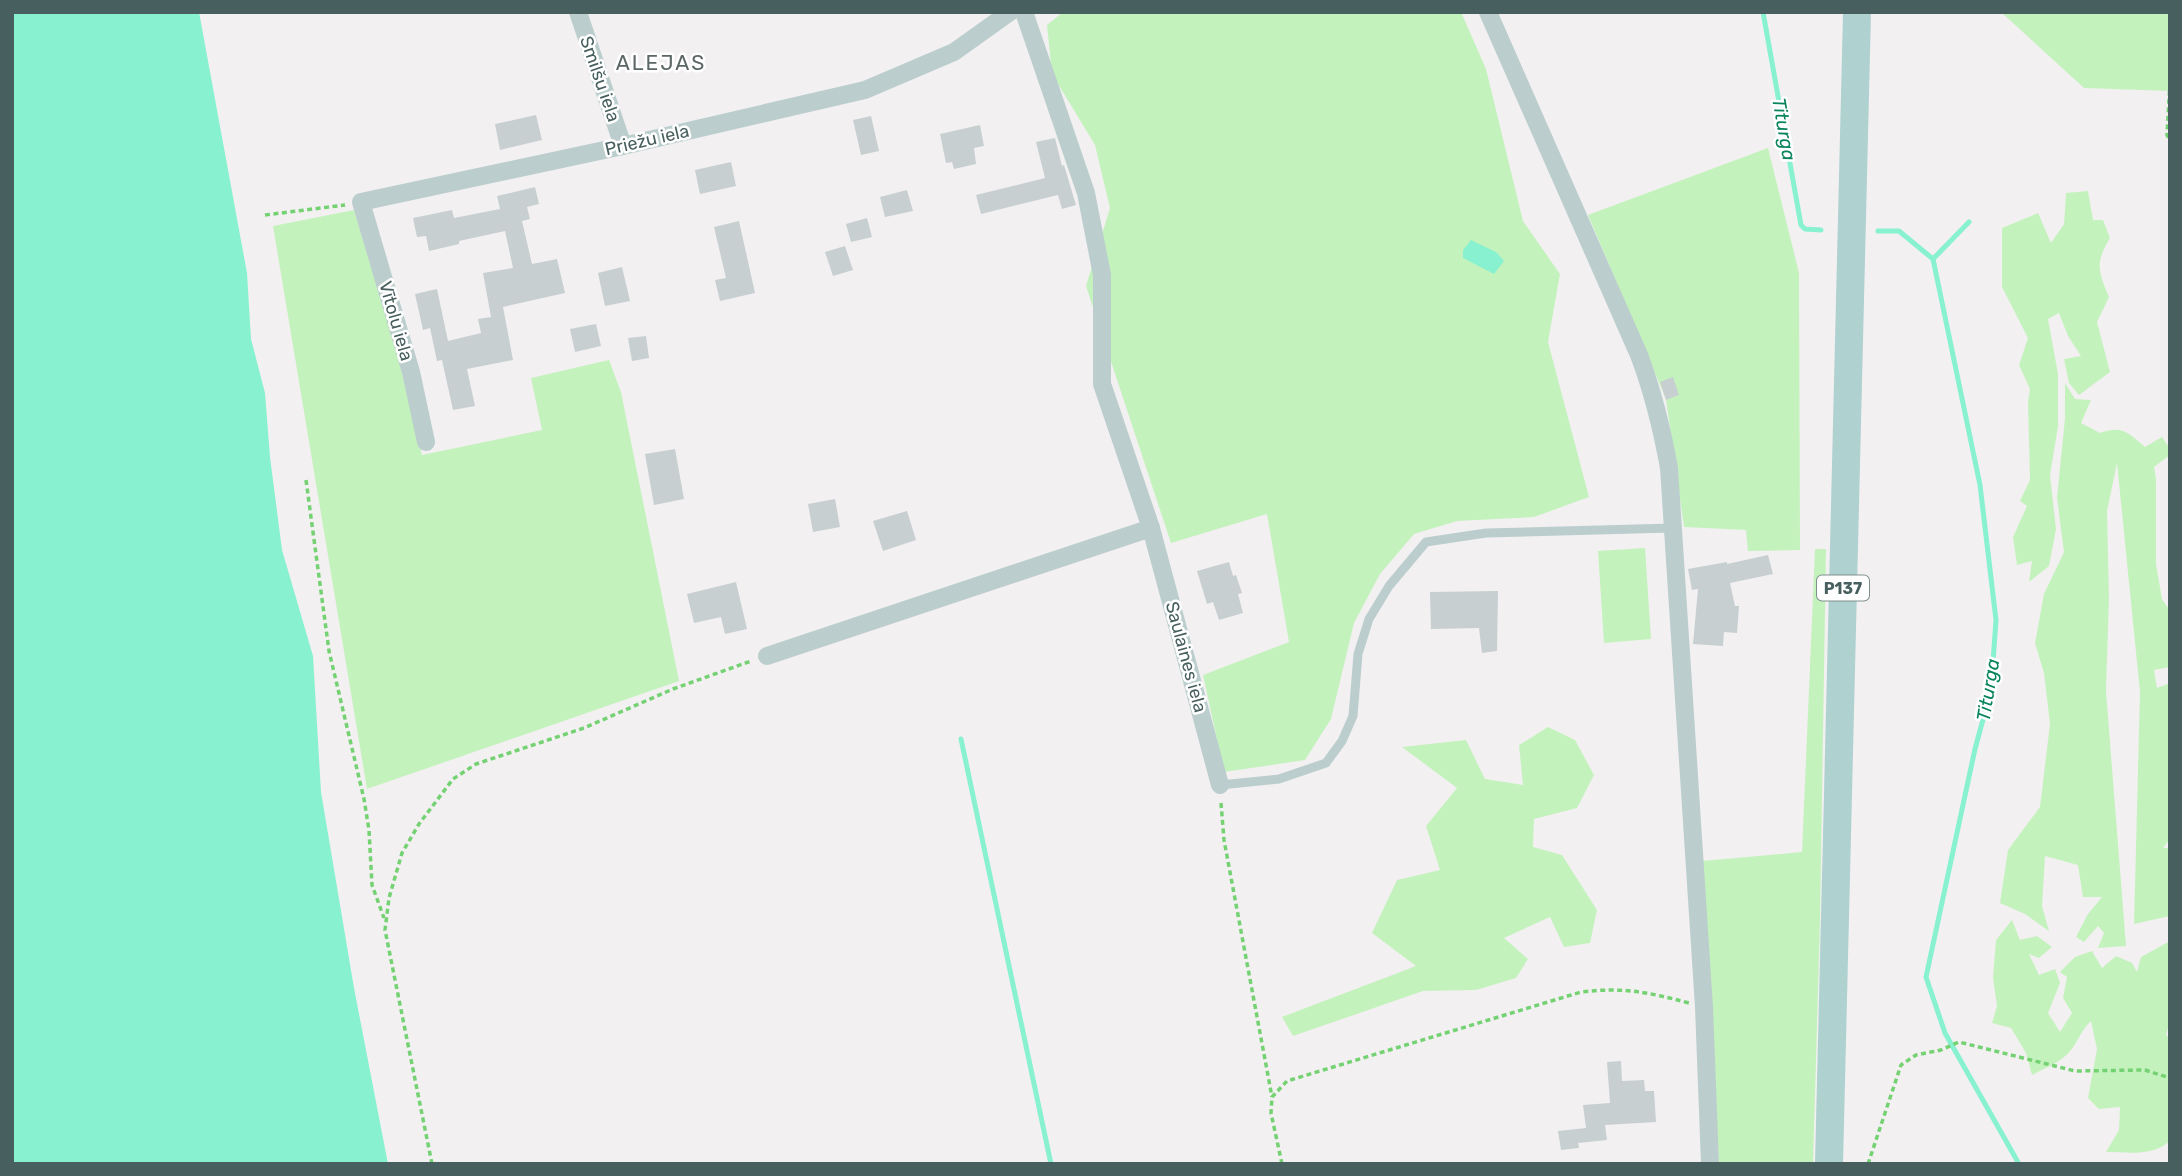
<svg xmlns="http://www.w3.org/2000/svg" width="2182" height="1176" font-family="Rubik,sans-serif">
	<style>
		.green { fill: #c4f2bd }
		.water { fill: #88f1d0 }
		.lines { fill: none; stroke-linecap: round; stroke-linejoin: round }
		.stream { stroke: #88f1d0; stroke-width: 5 }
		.building { fill: #c7cfd0 }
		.path { stroke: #74d273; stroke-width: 3.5; stroke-dasharray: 5 3.5; stroke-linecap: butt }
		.service { stroke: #bbcecd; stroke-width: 9 }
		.minor { stroke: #bbcecd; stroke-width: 18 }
		.primary { stroke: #afd1d0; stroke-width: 28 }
		.labels { text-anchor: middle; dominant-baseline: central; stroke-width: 5; stroke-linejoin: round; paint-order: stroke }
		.shield { fill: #fff; stroke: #7e8f8e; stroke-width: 2 }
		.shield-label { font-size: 16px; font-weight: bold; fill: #475f5e }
		.street-label { font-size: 18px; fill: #475f5e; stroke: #fff }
		.water-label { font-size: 19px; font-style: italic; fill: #08845d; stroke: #fff }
		.quarter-label { font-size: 21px; letter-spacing: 2px; fill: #5c6666; stroke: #fff }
	</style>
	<rect width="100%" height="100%" fill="#f3f0f2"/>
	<g class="green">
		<path d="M1063 12H1461L1486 69 1523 221 1560 274 1548 342 1589 497 1534 517 1457 521 1414 534 1380 574 1354 623 1331 719 1305 760 1224 772 1203 675 1289 642 1267 514 1171 543 1086 286 1110 208 1095 145 1052 74 1047 25Z"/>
		<path d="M2001 12H2170V91L2084 88Z"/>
		<path d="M1768 148 1799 273 1800 550 1748 551 1746 530 1684 527 1666 399 1588 215Z"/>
		<path d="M2088 191 2093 220H2103L2110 238C2095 262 2098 271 2109 297L2097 322 2110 372 2079 395 2069 383 2064 359 2081 356 2068 336 2059 313 2048 319 2058 374V426L2050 475 2056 529 2049 566 2029 582 2032 561 2017 565 2013 537 2027 506 2020 501 2030 480 2028 402 2030 389 2019 365 2028 338 2002 287V228L2038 213 2051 243 2064 224 2066 193Z"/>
		<path d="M354 210 399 360 422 455 542 430 531 378 609 360 621 392 679 681 367 789 273 226Z"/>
		<path d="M2065 383 2075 399 2091 400 2081 423 2100 433C2123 425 2128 433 2145 447L2162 437 2170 449V455L2154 467 2156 479V564L2162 599 2170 611V667L2154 670 2157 688 2170 683V776L2168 783 2170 785V839L2163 848H2170V916L2134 924 2140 692 2117 463 2107 511 2109 598 2106 691 2126 946 2098 948 2104 933 2098 926 2084 942 2076 937 2088 914 2102 897H2083L2078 865 2045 856 2042 906 2049 931 2025 914 2000 903 2008 850 2040 807 2050 724 2044 673 2035 643 2044 594 2064 552 2057 498 2065 418Z"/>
		<path d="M1645 548 1651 639 1604 643 1598 551Z"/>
		<path d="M1815 549H1826L1820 921 1813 1164H1719L1702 861 1802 852Z"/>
		<path d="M1548 727 1575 740 1594 775 1577 808 1534 819 1533 847 1562 855 1597 910 1590 943 1564 947 1550 917 1504 938 1528 959 1516 978 1476 990 1423 991 1293 1036 1282 1017 1416 966 1372 933 1397 880 1440 870 1426 826 1457 788 1402 747 1466 740 1485 779 1523 785 1519 745Z"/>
		<path d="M2012 920 2020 940 2037 936 2052 947 2039 958 2029 954 2039 975 2055 969 2060 983 2048 1013 2060 1032 2072 1013 2063 998 2067 977 2060 972 2075 957 2092 951 2102 968 2116 956 2132 963 2137 972 2141 957 2170 941V1021L2166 1035 2170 1039V1141C2152 1157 2128 1152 2106 1152L2119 1130 2120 1107 2099 1109 2088 1098 2097 1049 2091 1021C2081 1030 2079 1040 2071 1050 2062 1062 2045 1068 2032 1075L2026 1053 2011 1028 1992 1023 1997 1006 1993 978 1996 940Z"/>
	</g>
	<g class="water">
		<path d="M12 12H199L247 273 251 339 265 393 270 457 282 550 313 656 321 792 354 988 388 1164H12Z"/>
		<path d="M1471 240 1496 252 1504 261 1494 274 1463 258V250Z"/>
	</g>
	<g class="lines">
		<g class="stream">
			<path d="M1763 12 1801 225 1805 229 1821 230"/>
			<path d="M1878 231H1899L1933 259 1980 485 1996 620 1991 690 1975 749 1926 977 1945 1033 2019 1164"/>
			<path d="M1933 259 1969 222"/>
			<path d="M961 739 1051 1164"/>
		</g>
	</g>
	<g class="building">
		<path d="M536 115 542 140 500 150 495 124Z"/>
		<path d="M871 116 879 151 861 155 853 120Z"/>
		<path d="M980 125 984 146 974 148 976 164 954 169 952 162 946 163 940 134Z"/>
		<path d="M1055 138 1062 166 1064 165 1076 205 1062 209 1058 195 981 214 976 195 1045 178 1036 142Z"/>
		<path d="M731 162 736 186 700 194 695 170Z"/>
		<path d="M535 187 539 204 527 207 530 219 522 221 532 264 557 259 565 293 503 307 513 360 467 369 475 406 453 410 442 360 437 361 430 328 423 330 415 294 437 289 448 341 481 333 478 319 491 317 483 273 513 268 505 231 459 241V244L429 251 426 236 417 237 413 218 452 210 454 218 500 209 497 196Z"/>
		<path d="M907 190 913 211 885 217 880 197Z"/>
		<path d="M867 218 872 237 851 242 846 224Z"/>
		<path d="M739 221 755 293 720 301 715 280 726 278 714 227Z"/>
		<path d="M845 246 853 270 833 276 825 252Z"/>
		<path d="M622 267 630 301 605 306 598 273Z"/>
		<path d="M596 324 601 346 575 352 570 329Z"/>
		<path d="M646 336 649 358 632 361 628 338Z"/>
		<path d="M1673 377 1679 395 1666 400 1660 382Z"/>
		<path d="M675 449 684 499 654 505 645 454Z"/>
		<path d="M835 499 840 527 813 532 808 504Z"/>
		<path d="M907 511 916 540 883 551 873 521Z"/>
		<path d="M1768 555 1773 574 1730 583 1735 606H1739L1737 633 1724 632 1723 646 1693 644 1698 589 1692 590 1688 569 1727 562V564Z"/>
		<path d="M1229 562 1233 576 1236 575 1242 593 1238 594 1243 613 1219 620 1213 602 1207 604 1197 571Z"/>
		<path d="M736 582 747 629 725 634 721 617 694 623 687 594Z"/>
		<path d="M1498 591 1497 651 1482 653 1479 628 1431 629 1430 592Z"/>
		<path d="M1621 1061 1622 1081 1644 1080 1645 1091H1654L1656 1122 1605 1125 1607 1140 1578 1143 1579 1148 1561 1150 1558 1131 1586 1128 1583 1105 1610 1103 1607 1062Z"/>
	</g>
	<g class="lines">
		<g class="path">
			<path d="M2170 82 2167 135 2170 140"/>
			<path d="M265 215 345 205"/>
			<path d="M306 480 329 651 364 799 369 830 372 885 384 918"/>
			<path d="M1221 803 1224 840 1272 1097"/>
			<path d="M432 1164 385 930 389 898 402 853 419 824 453 779 476 764 584 728 673 689 751 661"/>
			<path d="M1282 1164 1271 1113 1272 1097 1287 1081 1581 992C1623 987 1648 992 1689 1003"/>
			<path d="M1868 1164 1901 1065 1916 1055 1941 1050 1959 1042 2075 1071 2145 1070 2170 1078"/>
		</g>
		<path class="service" d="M1220 785 1279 779 1326 763 1342 741 1353 716 1358 654 1369 619 1389 586 1426 542 1486 533 1673 528"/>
		<g class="minor">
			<path d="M578 12 623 146"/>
			<path d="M1024 12 1086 193 1102 275V384L1151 528 1220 785"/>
			<path d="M1488 12 1639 355C1653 392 1662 429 1669 468L1704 1007 1710 1164"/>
			<path d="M426 442 411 372 361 202 623 146 865 90 954 52 1010 12"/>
			<path d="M767 656 1151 528"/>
		</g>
		<path class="primary" d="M1829 1164 1857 12"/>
	</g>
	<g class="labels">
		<rect class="shield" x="1817" y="575.5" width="52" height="25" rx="5"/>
		<g class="shield-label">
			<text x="1843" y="588">P137</text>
		</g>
		<g class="street-label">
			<text transform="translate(600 79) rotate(71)">Smilšu iela</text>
			<text transform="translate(647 140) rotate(-13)">Priežu iela</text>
			<text transform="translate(396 321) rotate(74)">Vītolu iela</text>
			<text transform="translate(1186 657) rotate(75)">Saulaines iela</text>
		</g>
		<g class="water-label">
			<text transform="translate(1784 129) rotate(80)">Titurga</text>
			<text transform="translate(1988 690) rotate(-81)">Titurga</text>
		</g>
		<g class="quarter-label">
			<text x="661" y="62">ALEJAS</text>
		</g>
	</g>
	<rect width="2182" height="1176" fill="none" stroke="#475f5e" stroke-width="28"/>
</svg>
